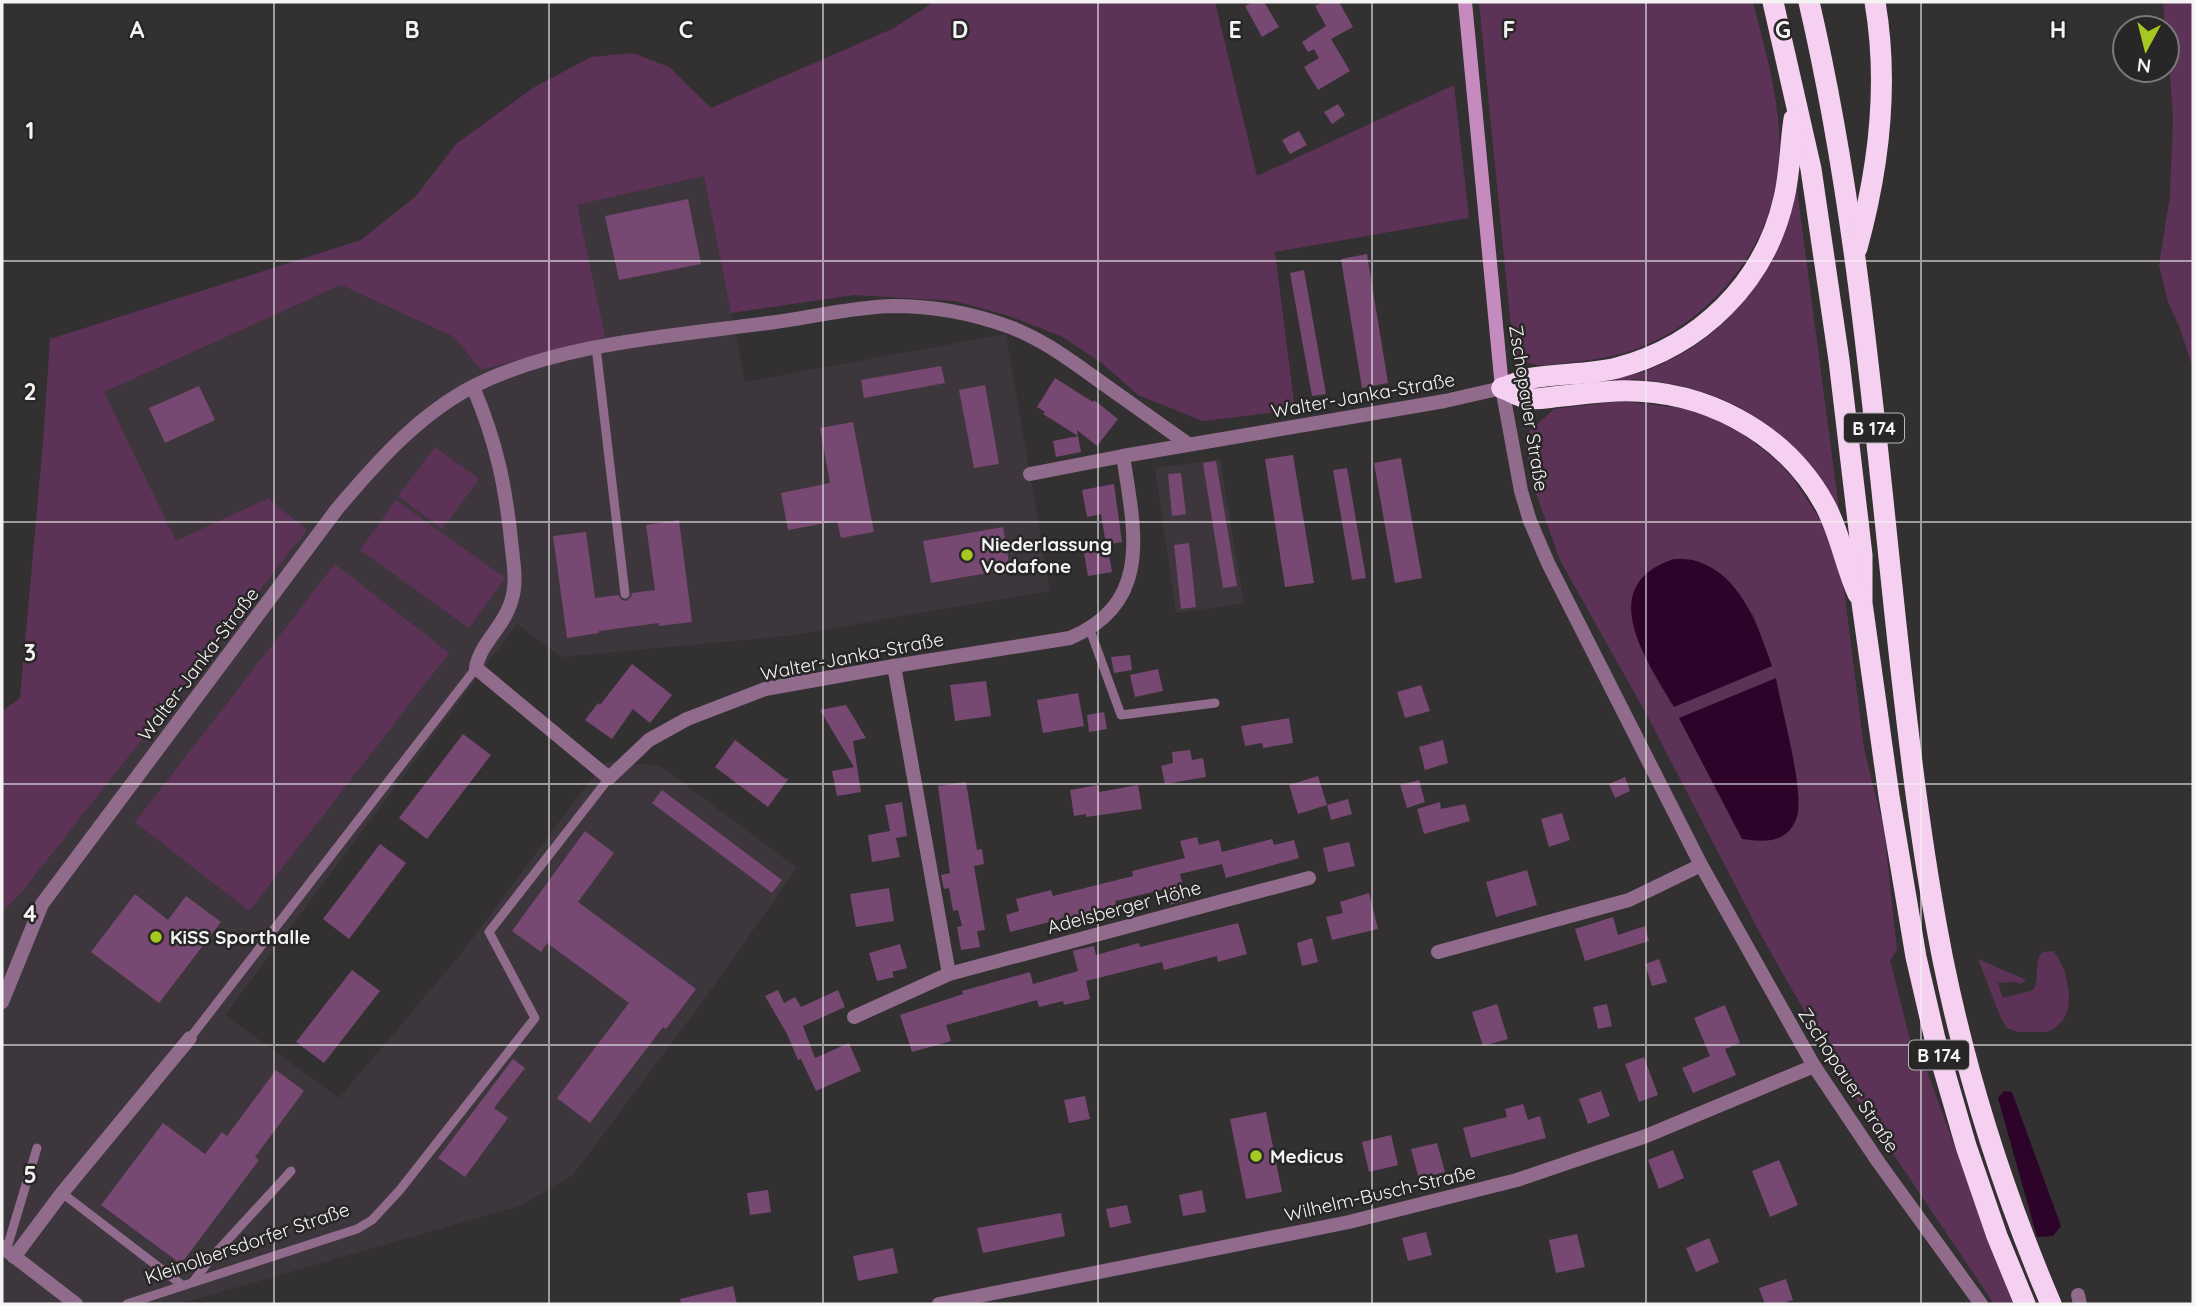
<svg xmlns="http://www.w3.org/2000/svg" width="2195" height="1306" font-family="Quicksand,sans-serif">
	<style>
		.built { fill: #3d363c }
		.green { fill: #5c3357; fill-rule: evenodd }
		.water { fill: #2d032a }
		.building { fill: #774871 }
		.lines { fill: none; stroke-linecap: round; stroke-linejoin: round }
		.lane { stroke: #906b8b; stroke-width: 9 }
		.street { stroke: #906b8b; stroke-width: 14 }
		.secondary { stroke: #c68bbe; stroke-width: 14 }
		.highway { stroke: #f6d0f0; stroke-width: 21 }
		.grid { fill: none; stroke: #f5f4f5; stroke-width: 2; stroke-opacity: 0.55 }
		.poi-dot { fill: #a6c821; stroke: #282627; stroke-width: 2.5 }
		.labels { text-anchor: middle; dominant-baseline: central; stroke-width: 5; stroke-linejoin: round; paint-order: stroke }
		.shield { fill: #282627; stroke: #b8b6b7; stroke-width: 2 }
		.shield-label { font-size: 18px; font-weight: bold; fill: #f5f4f5 }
		.street-label { font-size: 19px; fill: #f5f4f5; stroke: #282627 }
		.poi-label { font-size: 19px; font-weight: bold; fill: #f5f4f5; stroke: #282627; text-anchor: start }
		.grid-label { font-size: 23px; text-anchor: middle; font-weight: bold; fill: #f5f4f5; stroke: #282627; stroke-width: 5; stroke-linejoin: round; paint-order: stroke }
	</style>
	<rect width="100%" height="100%" fill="#323031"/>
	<g class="built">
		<path d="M704 176 745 382 1006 334 1050 591 787 636 561 657 517 624 225 1015 339 1098 461 954 582 791 606 762 659 765 797 868 706 997 573 1175 520 1206 179 1304H2V912L21 893 268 498 176 542 103 392 341 285 454 337 481 370 604 337 576 205Z"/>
		<path d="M1220 459 1244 603 1176 613 1155 468Z"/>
	</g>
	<g class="green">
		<path d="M934 2H1215L1257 176 1454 85 1469 218 1275 252 1295 410 1203 421 1138 395 1103 364 1061 336 1009 316 955 301 854 295 731 313 704 176 577 205 605 337 481 370 454 337 341 285 104 392 176 541 268 498 307 530 21 893 2 912V711L20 698 43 443 50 339 361 240 416 196 456 144 533 88 591 57 633 53 669 67 711 108 892 29Z"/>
		<path d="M1479 2H1753C1772 77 1794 144 1766 220 1743 281 1689 332 1628 352 1607 358 1586 361 1565 363 1545 366 1525 369 1513 349Z"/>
		<path d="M2163 2H2193V368L2180 329 2168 302 2159 265 2170 196 2173 119 2167 28H2165Z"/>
		<path d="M1797 189 1839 509C1793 427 1726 385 1632 379L1627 383H1620L1618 380 1619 375C1625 373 1629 375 1635 374 1642 373 1649 370 1655 367 1731 336 1779 268 1797 189Z"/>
		<path d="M1620 401 1681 408 1708 416 1743 434 1776 460 1792 477 1831 536 1843 581 1864 749 1884 829 1897 950 1890 960 1912 1048 1918 1047 2013 1304H1994L1845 1082 1762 937 1649 719 1560 560 1533 485 1524 436 1554 409ZM1724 575 1754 616 1772 666Z"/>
		<path d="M435 447 479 479 442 529 398 496Z"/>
		<path d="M396 500 505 578 469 628 360 550Z"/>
		<path d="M335 564 449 653 249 911 135 822Z"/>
		<path d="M2043 952 2053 951 2058 957 2065 972 2069 994 2068 1008 2064 1019 2054 1029 2046 1032H2017L2007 1028 2000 1016 1978 959 2026 980 2021 984 2016 982 1998 983 2003 998 2033 990C2041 978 2032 962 2043 952Z"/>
	</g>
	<g class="water">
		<path d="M1674 559C1681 559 1690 559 1696 561 1741 574 1758 627 1772 666L1674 707C1647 661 1593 585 1674 559Z"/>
		<path d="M1776 678C1782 712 1802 781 1798 812 1797 819 1793 827 1789 831 1776 844 1758 841 1742 839L1679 718Z"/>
		<path d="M2004 1091 2012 1092 2061 1226 2053 1236 2037 1237 1998 1098Z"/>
	</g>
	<g class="building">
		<path d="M1253 2H1264L1279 27 1262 37 1245 6Z"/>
		<path d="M1323 2H1339L1353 27 1331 39 1350 71 1318 90 1304 67 1319 58 1314 49 1308 52 1302 42 1326 26 1315 6Z"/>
		<path d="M1338 104 1345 115 1332 124 1324 112Z"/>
		<path d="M1299 131 1307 145 1290 154 1282 140Z"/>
		<path d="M688 199 701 264 619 280 605 216Z"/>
		<path d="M1367 254 1388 383 1362 388 1341 259Z"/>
		<path d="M1304 270 1326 394 1312 396 1290 273Z"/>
		<path d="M941 366 945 383 864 398 861 380Z"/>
		<path d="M1055 378 1093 402 1094 400 1118 419 1097 446 1077 430 1081 452 1056 457 1053 441 1078 436 1043 414 1045 412 1037 407Z"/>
		<path d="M985 385 999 464 974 468 959 390Z"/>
		<path d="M199 386 215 420 165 443 149 408Z"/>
		<path d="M853 422 874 532 841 538 837 521 788 530 781 493 830 483 820 428Z"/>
		<path d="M1293 455 1314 583 1285 587 1265 459Z"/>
		<path d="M1401 458 1422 578 1395 583 1374 463Z"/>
		<path d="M1216 461 1237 586 1223 588 1203 463Z"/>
		<path d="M1347 468 1366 578 1352 580 1333 470Z"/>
		<path d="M1181 473 1186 514 1172 516 1168 474Z"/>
		<path d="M1114 484 1122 542 1106 545 1101 514 1087 517 1082 490Z"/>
		<path d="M679 520 692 622 659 626V623L599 631V633L567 638 553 536 586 532 595 598 618 595 622 600 626 601 631 597 632 593 655 590 646 525Z"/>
		<path d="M1003 527 1010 569 931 583 923 541Z"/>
		<path d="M1189 543 1196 607 1181 609 1174 545Z"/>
		<path d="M1108 549 1112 572 1088 576 1084 553Z"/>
		<path d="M1130 655 1132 670 1114 673 1111 657Z"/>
		<path d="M632 664 672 695 650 723 633 709 612 739 585 720 598 703 600 705Z"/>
		<path d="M1158 669 1163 691 1135 697 1130 675Z"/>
		<path d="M986 681 991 716 955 721 950 685Z"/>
		<path d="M1421 685 1430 711 1405 718 1397 692Z"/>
		<path d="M1078 693 1084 726 1043 733 1037 700Z"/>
		<path d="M846 705 866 738 853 741 861 792 837 796 832 771 854 767 820 710Z"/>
		<path d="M1104 712 1107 729 1089 732 1087 715Z"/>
		<path d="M1289 718 1293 743 1263 748 1262 743 1245 746 1241 726Z"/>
		<path d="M463 734 491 755 427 839 399 818Z"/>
		<path d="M735 740 786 779 789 778 768 807 715 767Z"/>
		<path d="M1443 740 1448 763 1425 770 1419 747Z"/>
		<path d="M1190 750 1192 760 1203 758 1206 777 1165 784 1161 766 1173 763 1172 752Z"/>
		<path d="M1318 776 1327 805 1298 814 1289 785Z"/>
		<path d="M1625 777 1630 791 1615 798 1609 784Z"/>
		<path d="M1419 780 1425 802 1407 808 1400 785Z"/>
		<path d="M966 782 977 850 982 849 984 864 974 866 985 930 977 931 980 947 961 950 957 927 962 926 958 910 953 911 949 888 944 889 941 875 950 873 938 786Z"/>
		<path d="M1098 785 1099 792 1138 785 1142 809 1086 817V814L1074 816 1070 790Z"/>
		<path d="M662 790 782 880 772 893 652 803Z"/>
		<path d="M1348 799 1352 814 1331 820 1327 805Z"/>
		<path d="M902 802 907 836 896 838 900 857 872 862 868 835 890 831 885 805Z"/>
		<path d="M1440 802 1441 809 1465 804 1470 821 1424 834 1417 809Z"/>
		<path d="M1562 813 1570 840 1549 847 1541 819Z"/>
		<path d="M585 831 614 853 578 902 696 989 666 1029 663 1027 590 1123 557 1098 629 1003 547 943 541 952 512 931Z"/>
		<path d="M1197 837 1199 845 1219 840 1222 852 1272 839 1274 845 1294 840 1299 858 1226 878 1222 864 1180 874 1187 900 1169 905 1165 889 1115 901 1116 905 1010 932 1006 915 1019 911 1016 899 1051 890 1053 896 1133 876 1132 871 1185 858 1180 841Z"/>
		<path d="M1349 842 1355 866 1328 872 1323 848Z"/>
		<path d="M380 844 406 863 349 939 323 919Z"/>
		<path d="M1527 870 1537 905 1496 917 1486 882Z"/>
		<path d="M889 888 894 921 856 927 850 894Z"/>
		<path d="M1369 893 1378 929 1332 940 1326 917 1343 913 1340 902Z"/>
		<path d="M135 894 168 920 186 896 221 922 159 1003 91 952Z"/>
		<path d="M1613 917 1618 935 1645 926 1649 941 1585 961 1575 929Z"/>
		<path d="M1238 923 1247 954 1218 962 1217 956 1164 970 1162 962 1086 981 1090 999 1064 1005 1063 1001 1039 1007 1037 1000 946 1025 951 1041 912 1052 900 1015 963 994 962 991 1030 972 1033 984 1078 971 1073 951 1080 949 1094 946 1096 955 1139 943 1140 947Z"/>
		<path d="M1312 938 1318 962 1302 966 1297 943Z"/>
		<path d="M900 944 907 968 892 972 894 977 877 981 869 953Z"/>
		<path d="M1659 959 1667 982 1652 986 1645 964Z"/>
		<path d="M352 970 380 991 324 1063 296 1042Z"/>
		<path d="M778 990 784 1003 795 997 801 1007 838 990 845 1007 803 1026 815 1058 849 1043 861 1071 816 1091 801 1059 798 1060 787 1034 765 996Z"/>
		<path d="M1497 1004 1508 1039 1483 1046 1472 1012Z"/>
		<path d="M1607 1004 1612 1026 1598 1029 1593 1007Z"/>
		<path d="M1725 1005 1740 1043 1725 1049 1736 1075 1693 1093 1682 1068 1710 1056 1694 1018Z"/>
		<path d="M1644 1057 1658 1095 1639 1102 1625 1064Z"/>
		<path d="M513 1059 525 1068 494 1108 508 1118 465 1177 438 1158Z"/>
		<path d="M276 1070 304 1091 255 1157 259 1160 181 1264 101 1205 163 1123 205 1154 222 1132 227 1136Z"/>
		<path d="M1601 1091 1610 1116 1588 1124 1579 1099Z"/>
		<path d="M1085 1096 1090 1119 1069 1123 1064 1100Z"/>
		<path d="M1523 1104 1528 1120 1540 1116 1546 1138 1471 1158 1463 1128 1507 1117 1505 1109Z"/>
		<path d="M1266 1112 1282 1192 1246 1199 1230 1119Z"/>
		<path d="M1391 1135 1398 1165 1369 1172 1362 1142Z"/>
		<path d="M1437 1143 1445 1172 1419 1179 1411 1149Z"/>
		<path d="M1673 1150 1684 1178 1659 1189 1648 1160Z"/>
		<path d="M1779 1160 1798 1205 1770 1217 1752 1171Z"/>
		<path d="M768 1190 771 1212 750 1215 747 1193Z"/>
		<path d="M1202 1190 1206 1212 1183 1216 1179 1195Z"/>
		<path d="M1127 1205 1131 1223 1110 1228 1106 1209Z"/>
		<path d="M1061 1213 1065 1236 983 1253 977 1228Z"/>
		<path d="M1426 1232 1432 1255 1408 1261 1402 1238Z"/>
		<path d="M1577 1234 1585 1267 1556 1273 1549 1240Z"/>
		<path d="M1709 1238 1719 1262 1696 1272 1686 1248Z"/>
		<path d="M893 1248 898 1273 858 1281 853 1256Z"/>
		<path d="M1786 1279 1793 1300 1781 1304H1765L1759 1288Z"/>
		<path d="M733 1286 737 1304H681L680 1299Z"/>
	</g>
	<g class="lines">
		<g class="lane">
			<path d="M596 347 625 594"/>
			<path d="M1090 630 1121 715 1215 703"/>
			<path d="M190 1038 476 668"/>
			<path d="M62 1193 182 1285"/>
			<path d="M6 1251 37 1148"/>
			<path d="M193 1282 212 1257 291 1171"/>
			<path d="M127 1304 357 1229 372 1220 399 1191 535 1018 489 932 609 778"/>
		</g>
		<g class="street">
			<path d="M473 387C497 443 506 488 512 549 514 566 517 585 511 602 504 627 480 643 476 668L609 778 649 740 687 719 765 689 894 666 1070 638C1154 603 1134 528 1123 456L1445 401 1502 388 1521 491 1530 521 1548 563 1701 865 1814 1066 1879 1163 1981 1304"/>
			<path d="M1030 474 1123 456"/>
			<path d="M894 666 949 974"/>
			<path d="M1438 952 1629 900 1701 865"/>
			<path d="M2 1002 42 904 337 509C376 463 419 414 474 386 559 343 673 336 768 323 809 318 851 307 893 306 932 306 971 313 1007 326 1041 338 1070 360 1098 380 1128 401 1158 423 1188 444"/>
			<path d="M854 1017 949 974 1309 878"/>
			<path d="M2 1247 76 1304"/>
			<path d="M14 1257 62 1193 190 1038"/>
			<path d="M2078 1295 2080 1304"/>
			<path d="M939 1304 1349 1222 1517 1180 1646 1136 1814 1066"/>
		</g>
		<path class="secondary" d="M1465 2 1502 388"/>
		<g class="highway">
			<path d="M1773 2 1811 169 1839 360 1862 555V603L1889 796 1916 957 1935 1039 1966 1146 1997 1236 2025 1304"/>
			<path d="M1809 2C1860 221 1876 447 1901 670 1912 767 1924 865 1943 960 1967 1078 2004 1194 2051 1304"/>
			<path d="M1857 248C1879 168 1889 84 1875 2"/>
			<path d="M1502 388C1510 391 1518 396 1526 398 1534 400 1545 398 1553 397 1574 395 1595 392 1616 391 1701 388 1784 430 1825 505 1840 533 1845 565 1858 594"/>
			<path d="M1502 388C1512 385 1522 380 1532 378 1560 373 1589 375 1617 368 1700 346 1765 283 1784 198 1790 173 1790 145 1794 119"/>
		</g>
	</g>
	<path class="grid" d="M274 2V1304M549 2V1304M823 2V1304M1098 2V1304M1372 2V1304M1646 2V1304M1921 2V1304M2 261H2193M2 522H2193M2 784H2193M2 1045H2193"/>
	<g class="poi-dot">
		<circle cx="967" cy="555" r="7"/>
		<circle cx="156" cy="937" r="7"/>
		<circle cx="1256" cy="1156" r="7"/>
	</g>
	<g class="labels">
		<g class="shield">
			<rect x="1844" y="413.5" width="60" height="29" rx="5"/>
			<rect x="1909" y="1040.5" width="60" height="29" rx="5"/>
		</g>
		<g class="shield-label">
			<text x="1874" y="428">B 174</text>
			<text x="1939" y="1055">B 174</text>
		</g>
		<g class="street-label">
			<text transform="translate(1363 395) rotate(-10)">Walter-Janka-Straße</text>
			<text transform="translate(1529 408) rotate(81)">Zschopauer Straße</text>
			<text transform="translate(852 656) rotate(-11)">Walter-Janka-Straße</text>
			<text transform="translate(198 664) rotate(-53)">Walter-Janka-Straße</text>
			<text transform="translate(1124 907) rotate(-15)">Adelsberger Höhe</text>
			<text transform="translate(1849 1080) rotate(57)">Zschopauer Straße</text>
			<text transform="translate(1380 1193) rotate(-13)">Wilhelm-Busch-Straße</text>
			<text transform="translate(247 1243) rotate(-19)">Kleinolbersdorfer Straße</text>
		</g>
		<g class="poi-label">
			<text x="981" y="544">Niederlassung<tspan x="981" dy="22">Vodafone</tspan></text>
			<text x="170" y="937">KiSS Sporthalle</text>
			<text x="1270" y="1156">Medicus</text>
		</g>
	</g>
	<g class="grid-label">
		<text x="137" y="38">A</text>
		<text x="412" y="38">B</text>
		<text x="686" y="38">C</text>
		<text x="960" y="38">D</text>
		<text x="1235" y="38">E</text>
		<text x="1509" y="38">F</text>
		<text x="1783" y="38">G</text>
		<text x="2058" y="38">H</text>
		<text x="30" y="139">1</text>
		<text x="30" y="400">2</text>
		<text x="30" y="661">3</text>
		<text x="30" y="922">4</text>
		<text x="30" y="1183">5</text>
	</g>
	<rect width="2195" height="1306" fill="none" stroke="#f5f4f5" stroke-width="7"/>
	<g transform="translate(2146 49) rotate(187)"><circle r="33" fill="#282627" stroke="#7a7879" stroke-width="2"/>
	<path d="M0-5L12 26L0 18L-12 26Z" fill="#a6c821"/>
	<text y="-10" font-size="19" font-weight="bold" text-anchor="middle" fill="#f5f4f5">N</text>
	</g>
</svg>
